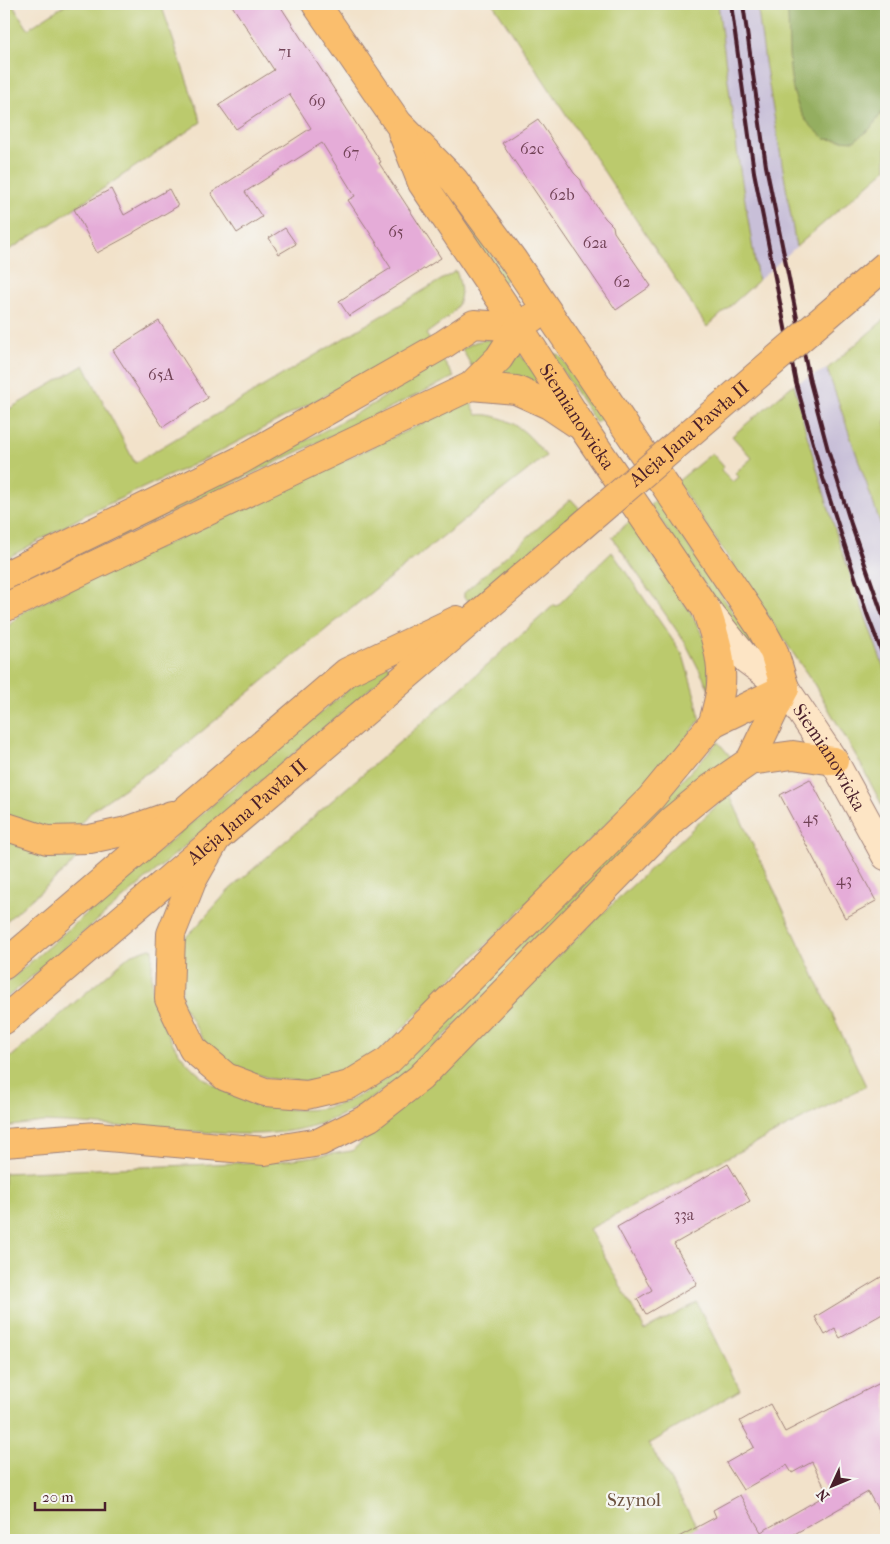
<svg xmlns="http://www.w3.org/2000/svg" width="890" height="1544" font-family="'IM FELL French Canon',serif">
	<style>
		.industrial { fill: #c8bfd8 }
		.green { fill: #bbca6d; stroke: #82744c }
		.forest { fill: #94ae60; stroke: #6f6646 }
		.building { fill: #e5acd8 }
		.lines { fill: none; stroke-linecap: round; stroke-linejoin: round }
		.secondary-casing { stroke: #9e807a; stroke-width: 30 }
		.primary-casing { stroke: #9e807a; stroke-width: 30 }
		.secondary { stroke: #fde5c5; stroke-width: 28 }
		.primary { stroke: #fabe6d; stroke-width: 28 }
		.rail { stroke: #4a1f2b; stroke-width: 4 }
		.primary-bridge-casing { stroke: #9e807a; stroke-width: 30; stroke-linecap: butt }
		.primary-bridge { stroke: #fabe6d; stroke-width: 28 }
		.labels { text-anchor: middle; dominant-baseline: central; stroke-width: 4.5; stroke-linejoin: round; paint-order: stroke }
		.number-label { font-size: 16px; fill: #714256 }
		.street-label { font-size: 19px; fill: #4a1f2b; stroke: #f6f6f2 }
		.park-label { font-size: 19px; fill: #6c523f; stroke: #f6f6f2 }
	</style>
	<rect width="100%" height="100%" fill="#f6f6f2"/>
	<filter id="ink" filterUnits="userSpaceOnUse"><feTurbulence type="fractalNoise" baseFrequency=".02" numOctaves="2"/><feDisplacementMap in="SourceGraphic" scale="10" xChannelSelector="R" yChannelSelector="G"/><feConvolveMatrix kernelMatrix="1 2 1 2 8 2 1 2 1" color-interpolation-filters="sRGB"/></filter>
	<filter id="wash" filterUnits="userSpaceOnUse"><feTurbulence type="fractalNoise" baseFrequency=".0096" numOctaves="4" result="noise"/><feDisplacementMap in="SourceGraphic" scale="20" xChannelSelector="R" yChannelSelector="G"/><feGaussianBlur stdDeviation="1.12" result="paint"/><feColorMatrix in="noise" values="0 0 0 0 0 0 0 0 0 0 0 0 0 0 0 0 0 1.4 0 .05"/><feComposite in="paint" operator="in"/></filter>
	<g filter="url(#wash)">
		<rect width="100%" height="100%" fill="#f2e2ca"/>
		<g class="industrial">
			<path d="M718 4H757L765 62 796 247 758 281 738 157Z"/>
			<path d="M827 369 886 540V674L840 546 806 432 794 384Z"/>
		</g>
		<g class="green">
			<path d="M4 4H12L28 29 66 4H161L201 122 48 226 4 253Z"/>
			<path d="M493 4H718L738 157 758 281 707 327Z"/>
			<path d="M757 4H886V169L796 247 765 62Z"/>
			<path d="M431 171H432L509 278 502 283Z"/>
			<path d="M456 271C470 306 451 315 426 334L430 340 205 459 87 514 4 560V412L84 365 135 463Z"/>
			<path d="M886 318V540L827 369Z"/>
			<path d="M494 338 499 340 472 367 462 349 475 342Z"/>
			<path d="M519 353 542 383 541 387 495 375Z"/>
			<path d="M551 353 559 355 562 358 603 417 596 423Z"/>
			<path d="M442 359 454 377 29 581 4 596V587L307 440 375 403Z"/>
			<path d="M794 384 806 432 840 546 886 674V813L859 761 814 684 677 482 712 453 724 467 721 470 733 482 739 477 735 473 752 458 732 436Z"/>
			<path d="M470 401 477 415C484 414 490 415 497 417 519 423 532 438 546 456L374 590 173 755 94 809 74 830H42L4 815V630L24 611Z"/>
			<path d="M571 499 580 509 474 599 470 601 464 598V593L466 591Z"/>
			<path d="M657 499 753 642 759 654 758 662 650 505Z"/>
			<path d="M630 521 691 613 703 636 707 646 710 691 686 644 612 537Z"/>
			<path d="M612 552 683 655 696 700 700 720 668 762 378 1053 340 1076 320 1082 272 1079 235 1067 209 1049 182 1004V941L198 925 229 890 267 857 439 708 554 605 557 606Z"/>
			<path d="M379 664 388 665 390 670 388 673 4 1000V985L262 762Z"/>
			<path d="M718 742 731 757 712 773 421 1059C393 1084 365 1106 330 1120 281 1140 227 1134 177 1130 140 1128 103 1125 67 1123L43 1122 4 1127V1063L130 955 150 948 153 949C152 965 151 979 153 995 155 1006 160 1016 164 1027 184 1069 213 1091 257 1103 312 1117 344 1110 389 1076L672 791Z"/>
			<path d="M729 794 866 1086 589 1229 645 1330 697 1303 740 1390 649 1444 705 1540H4V1173L280 1161 352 1151Z"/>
			<path d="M4 836 81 852 71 865 4 923Z"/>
		</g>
		<path class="forest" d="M787 4H886V107L871 128 854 141 825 139C818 132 808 125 803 116 784 82 791 41 787 4Z"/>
		<g id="blocks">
			<g class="building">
				<path d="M231 4H279L381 162 379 163 441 258 349 316 339 301 391 268 382 254H384L348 200 355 196 322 143 245 192 262 217 237 233 211 193 311 128 289 94 236 129 219 105 274 70Z"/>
				<path d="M538 119 574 173 581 180 583 187 605 218 613 226 614 232 651 286 616 310 502 143Z"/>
				<path d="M111 189 124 215 169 189 178 206 134 232V233L97 253 74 209Z"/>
				<path d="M285 228 296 244 279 254 269 238Z"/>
				<path d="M159 321 208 398 163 427 113 350Z"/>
				<path d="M810 779 876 901 845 918 780 795Z"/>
				<path d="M728 1164 750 1201 674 1244 697 1284 646 1314 637 1299 652 1290 617 1227Z"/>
				<path d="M886 1274V1312L840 1338 835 1329 825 1335 815 1317Z"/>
				<path d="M886 1380V1524L868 1492 784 1540H673L716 1517 713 1510 740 1495 761 1532 828 1494 812 1462 792 1473 787 1465 743 1490 726 1463 754 1447 740 1421 770 1404 785 1432Z"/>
			</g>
		</g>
	</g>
	<g filter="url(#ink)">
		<use href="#blocks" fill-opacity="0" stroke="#9e807a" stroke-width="1"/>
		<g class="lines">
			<g class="secondary-casing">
				<g id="secondary">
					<path id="s1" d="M706 609 747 660 785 688 834 761 886 856"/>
				</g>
			</g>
			<g class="primary-casing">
				<g id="primary">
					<path d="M316 4 398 123 454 180 513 260 761 628 774 652 785 688"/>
					<path id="s2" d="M402 132 422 183 519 327 583 428 706 609C714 633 723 659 721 685 720 698 716 710 713 723"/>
					<path d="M471 386 516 390 549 405 576 423"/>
					<path d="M4 576 239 461 444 344 474 324 519 327"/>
					<path d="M4 608 471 386 499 358 519 327 533 317"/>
					<path d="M750 761 785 688"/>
					<path d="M4 826 47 840 90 839 127 831 172 815"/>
					<path d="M216 839 192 881 171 934 169 999 193 1049 226 1077 265 1092 307 1095 349 1085 388 1061 651 798 713 723 785 688"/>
					<path d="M4 965 347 672 457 620"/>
					<path id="s3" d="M4 1020 576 531"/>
					<path d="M4 1143 97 1136 265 1151 320 1142 370 1117 420 1078 672 820 711 788 750 761 793 755 834 761"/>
				</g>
			</g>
			<use href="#secondary" class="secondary"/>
			<use href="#primary" class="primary"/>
			<g class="rail">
				<path d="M731 4 754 172 796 383 822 475 867 614 886 663"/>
				<path d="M743 4 766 166 810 382 828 450 851 524 886 625"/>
			</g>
			<g class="primary-bridge-casing">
				<g id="primary-bridge">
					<path id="s4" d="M576 531 886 265"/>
				</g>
			</g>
			<use href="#primary-bridge" class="primary-bridge"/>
		</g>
	</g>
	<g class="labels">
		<g class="number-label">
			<text x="285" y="51">71</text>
			<text x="317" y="100">69</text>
			<text x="532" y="148">62c</text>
			<text x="351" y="152">67</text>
			<text x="562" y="194">62b</text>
			<text x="396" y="231">65</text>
			<text x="595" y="242">62a</text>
			<text x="622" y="281">62</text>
			<text x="161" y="374">65A</text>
			<text x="811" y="817">45</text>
			<text x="844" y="879">43</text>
			<text x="684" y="1214">33a</text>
		</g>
		<g class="street-label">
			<text stroke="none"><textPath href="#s2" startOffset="335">Siemianowicka</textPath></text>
			<text stroke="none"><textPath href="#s4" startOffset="149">Aleja Jana Pawła II</textPath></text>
			<text stroke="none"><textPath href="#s1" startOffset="195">Siemianowicka</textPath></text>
			<text stroke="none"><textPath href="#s3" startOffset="320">Aleja Jana Pawła II</textPath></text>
		</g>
		<g class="park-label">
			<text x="634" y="1500">Szynol</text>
		</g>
	</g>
	<rect width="890" height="1544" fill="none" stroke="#f6f6f2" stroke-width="20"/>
	<g transform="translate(832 1486) rotate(226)" stroke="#f6f6f2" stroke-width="4" paint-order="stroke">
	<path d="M0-4L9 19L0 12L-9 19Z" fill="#4a1f2b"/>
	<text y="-8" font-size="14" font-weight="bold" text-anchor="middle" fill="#4a1f2b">N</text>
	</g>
	<path d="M35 1502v8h70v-8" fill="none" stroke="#4a1f2b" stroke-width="2.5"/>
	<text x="42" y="1502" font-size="15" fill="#4a1f2b" stroke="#f6f6f2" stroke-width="4" paint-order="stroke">20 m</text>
</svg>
